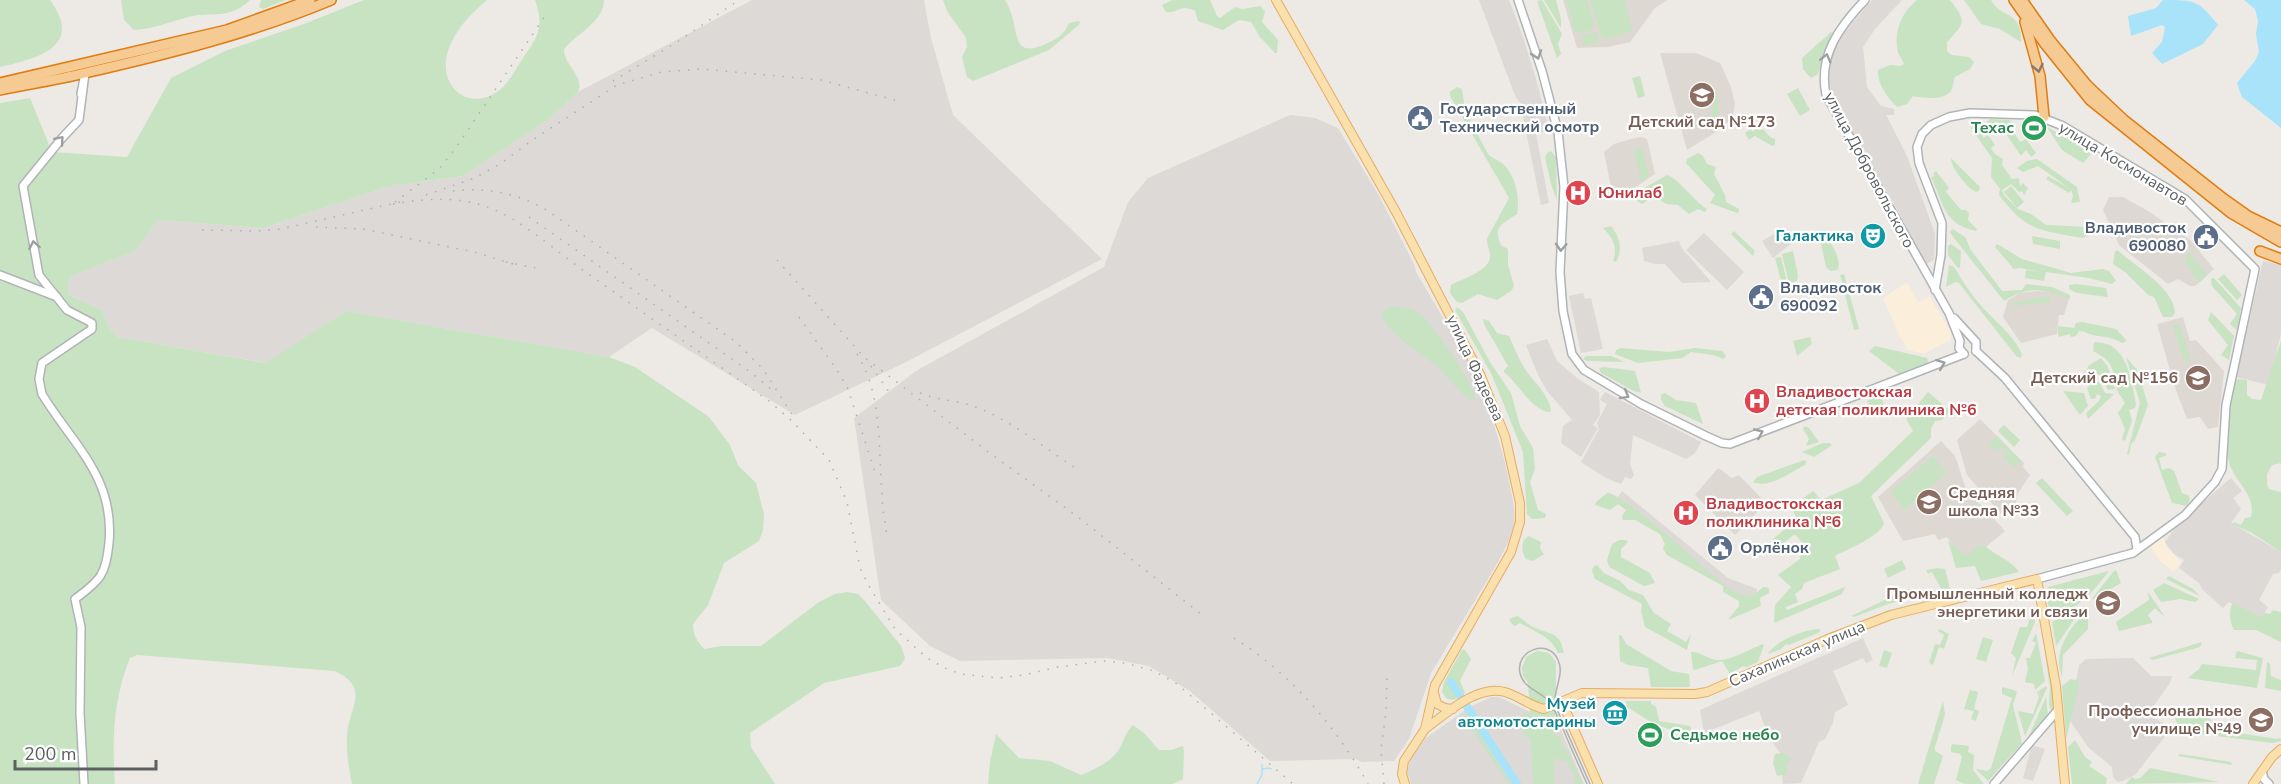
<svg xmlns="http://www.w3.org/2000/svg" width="2281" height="784" font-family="'Nunito Sans',sans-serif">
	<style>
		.commercial { fill: #fbeeda }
		.industrial { fill: #dcd9d6 }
		.education { fill: #ddd9d2 }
		.green { fill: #c7e3c2 }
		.water { fill: #a8e3f9 }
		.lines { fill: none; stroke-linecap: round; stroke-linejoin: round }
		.stream { stroke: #a8e3f9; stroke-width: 1.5 }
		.river { stroke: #a8e3f9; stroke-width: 8 }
		.secondary-casing { stroke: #b0b4b8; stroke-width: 10 }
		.primary-casing { stroke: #e7ac63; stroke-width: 10 }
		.highway-casing { stroke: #e07c11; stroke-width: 12 }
		.secondary { stroke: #fff; stroke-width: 7 }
		.primary { stroke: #f9e0ad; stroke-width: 8 }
		.highway { stroke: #f5cb93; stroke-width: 9 }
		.tram { stroke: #b0b1b1; stroke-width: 1.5 }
		.rail { stroke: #b0b1b1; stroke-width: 1.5; stroke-dasharray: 1.5 8; stroke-linecap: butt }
		.oneway { stroke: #9da0a1 }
		.oneway2 { stroke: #827b6f }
		.labels { text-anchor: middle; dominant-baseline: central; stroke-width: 4.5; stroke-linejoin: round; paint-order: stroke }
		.service-label { font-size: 16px; font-weight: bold; fill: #4e5e75; stroke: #fff; text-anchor: start }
		.education-label { font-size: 16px; font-weight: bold; fill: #785e54; stroke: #fff; text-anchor: end }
		.leisure-label { font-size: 16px; font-weight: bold; fill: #27864d; stroke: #fff; text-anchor: end }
		.street-label { font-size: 16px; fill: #5c6063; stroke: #fff }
		.health-label { font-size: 16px; font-weight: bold; fill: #be3a42; stroke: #fff; text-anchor: start }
		.culture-label { font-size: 16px; font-weight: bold; fill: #0d838f; stroke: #fff; text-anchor: end }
	</style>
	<rect width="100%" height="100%" fill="#ede9e4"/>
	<g class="commercial">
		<path d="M1907 282 1918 302 1930 297 1951 332 1950 340 1924 354 1908 350 1900 337 1883 298Z"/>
		<path d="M2163 537 2166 543 2165 545 2181 562 2174 572 2159 560 2150 546Z"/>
	</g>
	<g class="industrial">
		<path d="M752 0H924L931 38 953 115 1102 259 906 362 795 415 652 328 609 357 346 311 267 363 117 337 109 328 102 310 69 295 68 286 71 276 135 251 158 220 263 228 390 186 463 176 545 122 578 92Z"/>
		<path d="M1479 0H1509L1522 34 1538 86 1549 130 1536 134 1549 203 1541 205 1520 102 1516 98Z"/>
		<path d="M1872 0H1902L1875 29 1863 47 1867 87 1881 106 1894 109V115H1886L1907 156 1935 234 1934 260 1926 264 1891 198 1845 125 1829 94 1828 70 1833 48 1841 36Z"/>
		<path d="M1290 115 1315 118 1338 128 1378 194 1414 264 1416 272 1465 355 1488 404 1506 466 1514 507 1515 525 1509 541 1494 569 1431 673 1409 739 1394 761 1362 762 1356 759 1270 761 1190 691 1149 666 1108 658 960 661 930 646 881 600 854 418 916 371 1104 267 1128 202 1148 178Z"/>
		<path d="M1785 228 1793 242 1773 258 1762 241Z"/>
		<path d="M1704 233 1744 272 1727 290 1686 250Z"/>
		<path d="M1679 241 1681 247 1711 282 1682 283 1665 264H1655L1644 261 1642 248Z"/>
		<path d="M2263 261 2281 265V333L2269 385 2236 377Z"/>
		<path d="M1583 293 1585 299 1591 298 1603 349 1581 353 1569 296Z"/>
		<path d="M1547 339 1557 361 1577 378 1599 392 1600 415 1593 425 1598 428 1581 457 1561 443 1563 426 1572 420 1547 391 1538 375 1526 345Z"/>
		<path d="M1605 392 1701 442 1695 453 1686 459 1633 435 1630 464 1634 475 1631 479 1625 477 1621 484 1606 478 1581 462 1599 429 1597 423 1607 404 1600 400Z"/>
		<path d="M2231 478 2242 491 2233 498 2241 509 2231 523 2281 552V569L2279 573 2273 574 2259 600 2268 607 2264 614 2259 616 2229 602 2223 608 2203 590 2199 583 2179 568 2184 560 2174 554 2165 542 2176 526Z"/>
		<path d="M1622 491 1728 578 1757 589 1756 595 1744 596 1727 589 1617 498Z"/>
		<path d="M1863 638 1873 660 1866 663 1863 658 1833 671 1848 705 1835 712 1833 723 1825 739 1819 742 1801 783 1783 784 1780 753 1768 735 1759 711 1704 733 1700 710Z"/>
		<path d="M2133 658 2151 676H2172L2170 683 2148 714 2176 731 2173 735H2166L2135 775 2123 781 2117 782 2113 777 2112 767 2088 747 2069 719 2079 665 2086 659Z"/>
		<path d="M1491 697H1499L1547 720 1555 716 1584 784H1411L1407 772 1411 758 1426 738 1468 708Z"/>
		<path d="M2032 745 2045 749 2033 781 2023 778Z"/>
	</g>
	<g class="education">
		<path d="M1563 0H1667L1655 8 1630 42 1608 47 1577 48Z"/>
		<path d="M1660 53H1696L1720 63 1731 87 1735 103 1733 117 1721 129 1687 150Z"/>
		<path d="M1634 138 1642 137 1647 139 1655 174 1634 188 1612 192 1604 152 1614 144Z"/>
		<path d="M2109 197H2123L2148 211 2190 240 2214 269 2195 286H2190L2178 279 2168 284 2119 245 2103 210Z"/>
		<path d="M2037 291 2055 292 2069 299 2064 315H2059L2057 334 2021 343 2003 317 2008 300 2020 293Z"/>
		<path d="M2183 317 2190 341 2196 340 2224 371 2218 427 2208 429 2200 417 2187 419 2174 385 2157 324Z"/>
		<path d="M1980 419 2024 463 2023 467 2030 475 2018 493 2015 507 2004 517 1967 475 1957 440Z"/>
		<path d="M1941 441 1955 456 1966 489 2005 531 1975 556 1964 557 1947 537 1938 540 1935 534 1903 541 1878 497Z"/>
		<path d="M1718 468 1732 478 1739 475 1766 503 1735 535 1695 495Z"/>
	</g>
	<g class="green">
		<path d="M0 0H50C84 47 38 58 0 67Z"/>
		<path d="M121 0H250C230 19 216 12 193 16 173 20 155 29 134 30L124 20Z"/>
		<path d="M261 0H286L263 9 259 7Z"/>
		<path d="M364 0H487C471 14 455 29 448 51 436 89 474 116 504 86 512 78 518 65 525 55 539 35 544 25 535 0H604C604 22 576 34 564 49 563 64 585 76 578 92L545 122 463 176 390 186 263 228 158 220 135 251 71 276 68 286 69 295 102 310 109 328 117 337 266 363 346 311 609 357 635 367 709 417 730 445 738 465 756 483 764 514 763 530 759 541 724 563 708 605 693 624C693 635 697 641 704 649L721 646H761L819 602 835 594 847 592 858 594 865 601 901 646 905 658 900 666 824 683 750 733 751 747 775 784H352C349 768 346 753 347 737 348 707 372 689 335 671L137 655 130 658C113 699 112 740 115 784H0V103L30 98 52 152 127 157 171 78 225 51 304 24Z"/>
		<path d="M943 0H1005C1007 4 1010 8 1011 13 1019 34 1012 59 1046 44 1058 38 1064 35 1069 23L1079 21 1080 24 1049 50 973 81 967 77 962 57 967 47 966 38 947 11Z"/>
		<path d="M1172 0H1210L1217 16 1220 18 1235 7 1242 9 1261 6 1265 12 1262 22 1278 40 1277 53H1275L1260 37 1251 22 1239 20 1223 30 1198 21 1195 11C1180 3 1179 14 1166 12L1162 5Z"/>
		<path d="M1542 0 1562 34 1558 44 1561 54 1557 58 1537 1Z"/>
		<path d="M1544 0H1556L1561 19V28Z"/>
		<path d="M1566 0H1587L1594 24 1592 30 1581 33 1575 32Z"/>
		<path d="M1590 0H1624L1632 28 1631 31 1607 39 1602 38Z"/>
		<path d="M1917 0H1950C1968 23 1964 23 1947 42V51L1952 55 1969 57 1974 62 1970 69 1955 77C1953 81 1953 87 1951 91 1944 101 1923 98 1913 96L1907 104 1898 107C1888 100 1877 83 1878 70L1890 65 1901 66 1904 64C1902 58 1897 54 1897 47 1895 28 1903 11 1917 0Z"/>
		<path d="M1964 0H1991C2000 18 2023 11 2021 42L2000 29 1981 24Z"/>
		<path d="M1596 32 1599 41 1584 46 1581 36Z"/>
		<path d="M1831 32 1833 33 1824 52 1818 74 1811 78 1803 69 1802 58Z"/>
		<path d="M1640 76 1645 96 1638 98 1632 78Z"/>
		<path d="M1457 87 1462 89 1465 111 1488 154C1493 159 1499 160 1504 165 1516 176 1520 199 1517 214 1503 224 1492 225 1501 245L1508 249V265L1514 285 1512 290 1497 300 1478 294 1462 303 1457 302 1450 293 1451 285C1462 279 1487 272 1490 258 1491 252 1487 246 1487 239L1509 198 1450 96V92Z"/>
		<path d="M1798 88 1810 110 1800 116 1787 94Z"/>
		<path d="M1717 92 1719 123 1710 126 1715 93Z"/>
		<path d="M1990 119 2011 120 2009 125 2020 142 2026 139 2036 153 2031 157 2026 150 2021 156 1998 122 1988 127 1987 122Z"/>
		<path d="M1976 120 1981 124 1983 138 1988 135 1995 145 1991 148 1995 154 2003 159 2002 165 2012 179 2019 178 2020 186 2023 183 2028 188 2024 195 2022 191 2019 192 2011 184 2002 190 2004 195 2018 209 2031 214 2046 225 2088 227V236L2082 238C2040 230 2026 231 1999 195L2000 189 1991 177 1992 158 1971 128Z"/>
		<path d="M2047 127 2088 150 2091 154 2083 163 2062 150Z"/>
		<path d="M1751 129 1753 132 1755 129 1764 130 1770 137 1775 139V145L1772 146 1755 136 1749 140 1745 133Z"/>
		<path d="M1642 148 1649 176 1641 181 1634 149Z"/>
		<path d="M1551 151 1556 157 1557 200 1551 184 1545 157 1547 153Z"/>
		<path d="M1698 153 1703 156 1707 164 1716 167 1714 174 1725 195 1726 202 1739 209V212L1737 213 1710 203 1715 195 1686 163 1687 159Z"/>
		<path d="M1951 158 1980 187 1979 191 1976 192C1967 188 1951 168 1951 158Z"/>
		<path d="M2037 159 2077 187 2080 202 2071 203 2073 196 2071 190 2069 193 2046 179 2048 176 2069 188 2038 166 2023 172 2017 168 2027 161Z"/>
		<path d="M1936 171 1949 188 1946 191 1947 193 1961 210H1966L1969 213 1968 220 1977 229 1976 231C1943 224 1944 204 1931 177L1935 176 1933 174Z"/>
		<path d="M1667 175C1678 178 1694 201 1707 209L1705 212 1698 209 1689 214 1678 205 1666 204 1654 196 1642 204 1631 197 1632 195Z"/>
		<path d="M2011 186 2024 202 2017 208 2004 192Z"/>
		<path d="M1611 226C1620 237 1623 250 1616 262L1613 261C1618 247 1613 238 1603 228Z"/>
		<path d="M1818 229C1828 238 1842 256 1838 270L1830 271 1826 267Z"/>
		<path d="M1953 229 1966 238 1970 249 2002 291 2022 290 2026 284 2052 287 2070 295V299C2043 289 2031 285 2004 301L1954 238 1950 232Z"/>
		<path d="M1734 231 1755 251 1753 256 1731 234Z"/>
		<path d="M2032 236 2060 241V249L2033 244Z"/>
		<path d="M1951 244 1961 251 1960 268 1957 267 1948 255V246Z"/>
		<path d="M1997 244 2022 259 2071 273 2103 269 2109 271 2116 281 2112 284 2089 278 2046 272 2044 281 2025 278 2026 270 2041 272 2021 268 2014 269 1995 247Z"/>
		<path d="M2117 250C2134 265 2175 289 2175 313L2172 317H2163L2154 297 2148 295 2125 272 2113 264 2115 252Z"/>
		<path d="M1793 251 1798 275 1797 281 1789 283 1782 254Z"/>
		<path d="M2190 253 2207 275 2199 283 2186 264V255Z"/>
		<path d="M1781 257 1787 283 1782 284 1775 258Z"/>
		<path d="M1949 265 1954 267C1964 284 1975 300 1989 314 2001 327 2015 337 2022 355L2021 358 2017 357 1959 283 1955 282 1946 287Z"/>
		<path d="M1844 274 1859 329 1854 330 1840 275Z"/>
		<path d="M2224 274 2242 295 2237 300 2218 279Z"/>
		<path d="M2211 278H2214L2241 308 2237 330 2230 324 2237 314 2212 286Z"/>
		<path d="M2076 284 2106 288 2108 297 2077 293 2069 289V285Z"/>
		<path d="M2043 297H2051L2050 302 2013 306 2012 303Z"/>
		<path d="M1393 306C1402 308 1414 308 1420 314 1434 326 1475 384 1475 400 1465 401 1447 375 1438 367 1424 355 1383 331 1382 313L1384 309Z"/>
		<path d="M1457 307 1463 312 1490 362 1511 393 1520 426 1533 448 1535 469 1530 482 1538 510 1546 514 1545 518 1532 519 1527 514 1523 452 1491 373 1455 310Z"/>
		<path d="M2211 312 2234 336 2229 360 2221 355 2228 345 2208 320Z"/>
		<path d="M1484 319 1489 321 1497 333 1509 336C1514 347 1520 362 1527 372 1536 384 1547 393 1551 409L1550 412C1533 412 1518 383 1504 372V370L1508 366 1484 324 1483 320Z"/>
		<path d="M2082 322 2116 329 2127 341 2122 343C2110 336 2106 338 2093 335 2088 334 2085 331 2079 331L2076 336 2071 337 2070 334 2058 337V326L2074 328 2076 323Z"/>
		<path d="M2179 323 2191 360 2185 362 2173 326Z"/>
		<path d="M1810 337 1812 344 1797 356 1793 341Z"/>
		<path d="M2281 341V463L2272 465 2267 474V485L2269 489 2281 492V552L2252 533 2232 524 2234 522 2241 525 2245 518 2251 517C2257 496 2234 481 2229 462 2224 442 2230 402 2235 382L2238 379 2247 380V395L2252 399 2261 400Z"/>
		<path d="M2094 342C2127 341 2131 379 2136 404L2135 408 2129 410 2132 421 2125 441 2122 439 2125 429 2118 413 2125 403C2123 398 2119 395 2117 390 2111 368 2116 363 2093 351Z"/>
		<path d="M1875 346 1927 358 1929 365 1902 376 1869 351Z"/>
		<path d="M1621 348 1669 352 1695 348 1722 351 1726 356 1724 359 1713 355 1691 352 1682 358 1638 363 1615 354 1616 350Z"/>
		<path d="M1586 356H1611L1625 362 1587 361 1583 359Z"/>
		<path d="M2126 357 2138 371 2148 405 2135 440 2131 444 2129 455 2127 454 2140 403Z"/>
		<path d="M2101 358 2108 367 2115 389 2108 390 2099 374 2087 378 2082 385 2063 384 2062 383 2071 380 2087 370 2088 366Z"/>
		<path d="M1604 367 1635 371 1641 393 1634 391 1601 373 1599 368Z"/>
		<path d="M2094 381 2100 383 2105 393 2114 394 2088 419 2086 413 2099 401 2101 396 2097 394 2095 399H2091L2087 388Z"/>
		<path d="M2063 391 2084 393 2088 406 2080 415Z"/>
		<path d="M1928 392 1950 411 1942 420 1935 421 1931 429V438L1871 496 1884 523C1881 536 1848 549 1835 556L1840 569 1804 583 1802 589 1795 594 1798 602 1786 607 1783 601 1787 610 1845 587 1842 594 1774 623 1775 605 1791 587 1778 575 1800 559 1802 543 1795 534 1781 545 1774 544 1772 540 1797 519 1791 507 1813 491 1821 500 1859 483 1913 431 1906 419Z"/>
		<path d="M1665 393 1676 400 1696 403 1703 424 1665 406 1661 400V395Z"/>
		<path d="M1882 394 1884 411 1877 416 1867 402 1870 398Z"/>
		<path d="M2004 425 2020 440 2014 447 1998 431Z"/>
		<path d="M1805 426 1809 428 1819 442 1806 446 1809 439 1803 429Z"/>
		<path d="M1997 436 2021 461 2014 468 2003 457 2007 453 2001 446 1996 451 1989 444Z"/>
		<path d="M1823 443H1830L1832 445 1814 457 1802 452Z"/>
		<path d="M2159 452 2165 453 2167 455 2159 458 2162 470 2169 468 2174 471 2182 493 2188 495 2190 499 2187 506 2172 503 2155 457Z"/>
		<path d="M1933 456 1947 473 1942 477 1927 460Z"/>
		<path d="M1804 460 1806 462 1805 465C1791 472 1769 489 1753 482L1757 477Z"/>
		<path d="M1927 461 1941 478 1905 509 1890 492Z"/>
		<path d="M2042 478 2073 511 2067 516 2036 483Z"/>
		<path d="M1607 493C1621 492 1694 559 1709 572 1719 580 1730 592 1743 595 1752 597 1758 592 1763 587L1769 588V593L1760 598 1761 606 1728 620 1739 606V601L1723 592V586L1667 555 1663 549 1665 544 1660 534 1635 520H1623L1622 516 1626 510 1618 504 1610 510 1595 505 1596 502Z"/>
		<path d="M1529 536 1541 542 1540 548 1544 554 1533 561 1526 559C1521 551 1520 540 1529 536Z"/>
		<path d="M1619 540H1626L1628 542 1621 549V557L1650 573 1655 583 1644 586 1609 567 1607 560 1612 544Z"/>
		<path d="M1948 540 1964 554H1969L1978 546H1985C1995 555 2012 561 2019 572L1981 581 1975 566 1956 568Z"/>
		<path d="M1902 560 1906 569 1888 578 1884 569Z"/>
		<path d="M1597 565 1604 573 1620 581 1629 590 1643 595 1654 613 1671 624 1667 631 1686 642 1691 634 1687 650 1645 627 1641 611 1642 604 1595 579 1592 570 1594 566Z"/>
		<path d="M1938 568 1945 569 1950 589 1942 590 1932 572 1928 574 1926 570Z"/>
		<path d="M2116 570 2121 583 2091 600 2113 572Z"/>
		<path d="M2109 571C2094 590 2078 610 2053 617L2050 615 2046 591 2048 587Z"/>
		<path d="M2169 576 2193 589 2200 596 2166 579Z"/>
		<path d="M2164 583 2199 599 2195 602 2180 599 2161 602 2153 590Z"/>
		<path d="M1908 589 1911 590 1913 598 1888 604 1854 617 1851 616Z"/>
		<path d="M2148 592 2165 617 2155 608 2148 615 2152 621V623L2119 631 2116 622 2149 600Z"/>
		<path d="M1951 595V597L1890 612 1795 650 1826 634 1889 610Z"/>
		<path d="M2233 603 2259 616 2266 613 2270 614 2273 610 2281 612V642L2256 630H2234C2230 624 2228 609 2233 603Z"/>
		<path d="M2033 610 2035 622 2012 676 2016 658 2011 653 2020 627H2027Z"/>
		<path d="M2074 610 2080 611 2056 646 2052 622Z"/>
		<path d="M2085 613 2088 618V629L2063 655 2062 677C2053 652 2067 631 2085 613Z"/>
		<path d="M1517 616C1523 619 1527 624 1533 627 1550 635 1560 631 1564 653H1558C1552 637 1534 631 1520 623L1515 626 1512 624 1509 619Z"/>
		<path d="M2042 625C2046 644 2059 697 2052 712L2049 705 2050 688 2041 626Z"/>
		<path d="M1820 629V632L1789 645 1786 644 1781 649 1768 654C1775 641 1805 629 1820 629Z"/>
		<path d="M1939 629 1949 634 1944 649 1939 647 1933 665 1929 663 1935 644 1940 645 1944 635 1938 631Z"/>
		<path d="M2036 633 2045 681 2035 690 2034 684 2025 682 2028 669 2026 658H2030L2036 643 2032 641Z"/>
		<path d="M1619 635 1622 636 1626 644 1671 671 1689 674 1690 687H1651L1648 668 1628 665 1620 661Z"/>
		<path d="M1983 637 1993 640 1986 662 1976 659Z"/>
		<path d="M2202 642 2200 647 2153 660 2149 658Z"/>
		<path d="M1763 644 1764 645 1758 662 1747 667 1743 666 1730 674 1722 661 1695 670 1693 669 1691 652C1699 651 1708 659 1717 660 1728 662 1752 648 1763 644Z"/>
		<path d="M1462 650H1465L1471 659 1460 681 1465 693 1454 700 1447 699 1442 692 1444 682Z"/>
		<path d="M1884 650 1892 653 1887 668 1879 666Z"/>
		<path d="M1537 651 1549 653 1556 662 1555 734 1561 737V743L1569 754 1583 784H1573L1575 777 1568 762 1555 758 1554 784H1533L1531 741 1519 726 1524 714 1530 713 1528 683 1523 676 1522 668 1526 657Z"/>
		<path d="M2237 651 2263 658 2257 688 2188 678 2199 669 2202 664 2256 670 2257 660 2235 658Z"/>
		<path d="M1791 660 1717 693 1699 697 1790 660Z"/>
		<path d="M2267 662 2270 664 2271 676 2281 680V691L2265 688Z"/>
		<path d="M2071 679 2078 681 2079 685 2066 739 2062 686Z"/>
		<path d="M2046 686 2047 688 2025 736 2018 711 2033 714 2039 697 2037 692Z"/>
		<path d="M2002 687 2014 690 2017 692 2013 705 2022 743 1988 781 1976 769 1987 771 1991 768 2012 698 2002 694Z"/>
		<path d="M1970 690 1978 692 1974 709 1979 711 1976 721 1971 719 1974 711 1964 709Z"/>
		<path d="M2046 697 2048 717 2027 741V740Z"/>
		<path d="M1626 701H1651V704L1656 707 1659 721 1690 726 1695 739 1681 741 1683 735 1651 722 1627 707Z"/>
		<path d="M1943 701 1945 714 1935 747V751L1943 756 1934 784H1918Z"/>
		<path d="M2179 708 2187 709V714L2211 717 2209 735C2192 734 2175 733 2175 713L2179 714Z"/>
		<path d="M1465 714 1467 715 1511 784H1508L1464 717Z"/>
		<path d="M1133 725 1145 734 1159 750H1171L1183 746 1184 751 1183 779 1173 784H988L990 762 996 734 1019 758 1050 761 1081 775C1093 770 1111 762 1118 751 1124 742 1125 732 1133 725Z"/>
		<path d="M2228 726 2239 733 2276 739 2281 738V741L2273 743 2216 736 2217 728Z"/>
		<path d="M2075 740 2085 757 2092 762 2089 766 2107 778 2106 784H2072L2068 747Z"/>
		<path d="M1953 744 1969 746 1968 752 1974 755 1973 770 1984 784H1965L1956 780 1962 757 1960 754 1951 752V746Z"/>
		<path d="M1783 753 1791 758 1787 764V774L1777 776 1773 763 1775 754Z"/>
		<path d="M2180 754 2231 762 2232 765 2178 756Z"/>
		<path d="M2150 768 2219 782 2126 784 2132 777 2135 779 2140 778Z"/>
	</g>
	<g class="water">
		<path d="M2163 0C2195 0 2198 0 2218 25L2203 44 2162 64 2152 53 2162 42 2165 27 2162 25 2131 36 2128 16 2156 8Z"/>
		<path d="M2244 0H2281V128L2242 97 2237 83 2255 61 2259 52 2256 34 2258 21 2255 9Z"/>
	</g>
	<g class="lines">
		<g class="stream">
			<path d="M1263 769 1268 768 1271 769"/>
			<path d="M1257 784 1262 775V765"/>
		</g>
		<path class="river" d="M1451 682 1517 784"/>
		<g class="secondary-casing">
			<g id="secondary">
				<path d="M1518 0 1542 71 1558 132 1564 187 1560 272 1563 311 1572 354 1584 370 1641 404 1706 436 1722 443 1730 444 1964 354"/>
				<path d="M1865 0C1839 27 1818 56 1826 95L1949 313 1960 341 1959 348 1964 354"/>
				<path d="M81 94 85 73 79 120 62 138 23 186 39 275 67 310 92 323V329L42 363 39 379 42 394C73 445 115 477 109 543 106 574 101 580 75 599L81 627 80 713 84 784"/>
				<path d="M0 275 57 297"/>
				<path d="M1935 290 1941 255 1942 223 1919 163 1917 147 1922 134 1931 125 1949 117 1970 113 2035 115 2063 126 2185 199 2255 269 2226 405 2222 469 2215 482 2185 515 2133 553 2037 579"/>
				<path d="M1954 318 1976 342V351"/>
				<path d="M1976 351 2005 378 2135 537 2137 549"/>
				<path d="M2262 771 2264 779 2269 784"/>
				<path d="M1994 784 2057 711"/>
			</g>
		</g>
		<g class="primary-casing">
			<g id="primary">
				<path d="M1276 0 1396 212 1480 374 1505 436 1520 503V522L1511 552 1435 685 1425 729 1404 761 1402 774 1405 784"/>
				<path d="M1434 693 1437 704 1445 708 1453 709"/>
				<path d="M1562 702 1598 784"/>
				<path d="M1425 729C1446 714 1477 684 1505 692 1519 696 1530 706 1544 709L1582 693 1695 694 1707 692 1828 639 1891 615 2037 579 2056 686 2065 784"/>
				<path d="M2253 784 2272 757 2281 749"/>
			</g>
		</g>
		<g class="highway-casing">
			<g id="highway">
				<path d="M2014 0 2045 44 2090 100 2231 213 2281 242"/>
				<path d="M2022 0 2050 40 2087 85 2124 120 2224 199 2248 216 2281 232"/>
				<path d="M2025 22 2040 76 2044 117"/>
				<path d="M0 83 227 30 310 0"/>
				<path d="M0 90C28 84 57 80 85 73 168 54 252 33 331 0"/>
				<path d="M2260 251 2281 259"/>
			</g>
		</g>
		<use href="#secondary" class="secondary"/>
		<use href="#primary" class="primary"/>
		<use href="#highway" class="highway"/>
		<path class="tram" d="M1587 784C1579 766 1571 748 1563 729 1559 721 1556 712 1551 704 1543 692 1523 689 1520 673 1515 650 1549 638 1558 660 1565 674 1553 690 1555 705L1590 784"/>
		<g class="rail">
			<path d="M613 81 677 42 739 0"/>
			<path d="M453 191C487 187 518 193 548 211L736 342 763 369 795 419"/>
			<path d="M426 195 475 178 503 162 531 141 617 85 662 72 702 69 821 80 902 102"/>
			<path d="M395 202 439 169 455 149 545 16"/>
			<path d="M393 204C484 188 509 214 577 266L769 401 792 421 829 460 847 502 860 568 869 586 895 629 927 658 945 668 960 674 998 678 1024 675 1058 667 1104 661 1125 663 1154 671 1177 684 1293 784"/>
			<path d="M529 217 749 371 771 389"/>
			<path d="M316 227 363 229 474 252 513 264"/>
			<path d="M202 230 257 231 281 229 400 202"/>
			<path d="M777 260 864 357 987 451 1078 517 1206 618"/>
			<path d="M506 262 541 269"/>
			<path d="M799 317 837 370 848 389 876 475"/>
			<path d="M857 354C883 396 878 447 882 494 882 508 885 522 887 536"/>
			<path d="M871 366 892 396"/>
			<path d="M920 393C939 401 959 400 978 408 1012 421 1046 449 1077 469"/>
			<path d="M1234 638C1291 674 1335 725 1368 784"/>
			<path d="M1384 784 1381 749 1386 712 1387 676"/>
		</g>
	</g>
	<defs><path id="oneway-chevron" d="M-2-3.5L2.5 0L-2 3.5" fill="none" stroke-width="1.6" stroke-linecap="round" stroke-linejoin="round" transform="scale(1.5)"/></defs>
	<g class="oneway">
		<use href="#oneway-chevron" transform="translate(1537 55) rotate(71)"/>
		<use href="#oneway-chevron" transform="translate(1826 58) rotate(-76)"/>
		<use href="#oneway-chevron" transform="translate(60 140) rotate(-49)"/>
		<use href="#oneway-chevron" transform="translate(34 245) rotate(-100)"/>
		<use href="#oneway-chevron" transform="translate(1561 247) rotate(93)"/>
		<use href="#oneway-chevron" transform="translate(1941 364) rotate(-21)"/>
		<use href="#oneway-chevron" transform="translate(1625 395) rotate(29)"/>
		<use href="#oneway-chevron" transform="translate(1759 433) rotate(-23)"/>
	</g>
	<use class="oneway2" href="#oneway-chevron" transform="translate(2038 68) rotate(78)"/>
	<defs>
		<g id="school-disc" transform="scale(1.35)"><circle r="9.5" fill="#8d6e63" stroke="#fff"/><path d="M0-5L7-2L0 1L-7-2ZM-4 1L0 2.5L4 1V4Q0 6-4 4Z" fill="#fff"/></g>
		<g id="civic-disc" transform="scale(1.35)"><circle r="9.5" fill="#5c6f8a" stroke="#fff"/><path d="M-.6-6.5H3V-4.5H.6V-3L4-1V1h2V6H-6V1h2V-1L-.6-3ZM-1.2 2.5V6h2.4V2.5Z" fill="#fff"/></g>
		<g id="stadium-disc" transform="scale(1.35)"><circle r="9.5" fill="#2e9e5b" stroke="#fff"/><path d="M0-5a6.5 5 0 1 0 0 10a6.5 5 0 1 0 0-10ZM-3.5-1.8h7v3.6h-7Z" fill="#fff"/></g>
		<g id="hospital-disc" transform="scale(1.35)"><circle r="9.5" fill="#e0444e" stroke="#fff"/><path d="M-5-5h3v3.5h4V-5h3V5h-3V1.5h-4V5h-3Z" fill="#fff"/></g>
		<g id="theatre-disc" transform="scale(1.35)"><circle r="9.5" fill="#0f9aa8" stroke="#fff"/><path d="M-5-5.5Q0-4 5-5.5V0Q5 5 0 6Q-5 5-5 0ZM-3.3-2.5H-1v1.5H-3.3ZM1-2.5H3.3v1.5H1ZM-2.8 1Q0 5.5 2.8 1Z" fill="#fff"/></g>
		<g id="university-disc" transform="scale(1.35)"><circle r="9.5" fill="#8d6e63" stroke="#fff"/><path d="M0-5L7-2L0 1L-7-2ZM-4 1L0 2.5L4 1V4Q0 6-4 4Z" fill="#fff"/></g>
		<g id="museum-disc" transform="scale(1.35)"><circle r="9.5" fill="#0f9aa8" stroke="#fff"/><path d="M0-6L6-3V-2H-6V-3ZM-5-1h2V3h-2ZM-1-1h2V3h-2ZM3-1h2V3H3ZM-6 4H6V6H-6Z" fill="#fff"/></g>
	</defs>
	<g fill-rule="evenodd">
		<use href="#school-disc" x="1702" y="95"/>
		<use href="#civic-disc" x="1420" y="118"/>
		<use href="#stadium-disc" x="2034" y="128"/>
		<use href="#hospital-disc" x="1578" y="193"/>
		<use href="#theatre-disc" x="1873" y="236"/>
		<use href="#civic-disc" x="2206" y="237"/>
		<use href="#civic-disc" x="1761" y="297"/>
		<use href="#school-disc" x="2198" y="378"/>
		<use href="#hospital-disc" x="1757" y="401"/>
		<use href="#school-disc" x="1929" y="502"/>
		<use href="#hospital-disc" x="1686" y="513"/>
		<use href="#civic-disc" x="1720" y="548"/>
		<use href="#university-disc" x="2108" y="603"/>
		<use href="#museum-disc" x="1615" y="713"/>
		<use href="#university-disc" x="2261" y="720"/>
		<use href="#stadium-disc" x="1650" y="735"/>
	</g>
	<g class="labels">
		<g class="service-label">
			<text x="1440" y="109">Государственный<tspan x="1440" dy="18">Технический осмотр</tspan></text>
			<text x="2186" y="228" text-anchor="end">Владивосток<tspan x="2186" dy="18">690080</tspan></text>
			<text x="1780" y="288">Владивосток<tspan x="1780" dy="18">690092</tspan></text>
			<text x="1740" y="548">Орлёнок</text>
		</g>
		<g class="education-label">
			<text x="1702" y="122" text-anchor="middle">Детский сад №173</text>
			<text x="2178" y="378">Детский сад №156</text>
			<text x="1948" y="493" text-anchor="start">Средняя<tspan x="1948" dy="18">школа №33</tspan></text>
			<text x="2088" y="594">Промышленный колледж<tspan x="2088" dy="18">энергетики и связи</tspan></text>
			<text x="2242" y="711">Профессиональное<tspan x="2242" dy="18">училище №49</tspan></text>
		</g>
		<g class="leisure-label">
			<text x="2014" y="128">Техас</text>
			<text x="1670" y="735" text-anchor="start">Седьмое небо</text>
		</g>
		<g class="street-label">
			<text transform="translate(2123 164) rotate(31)">улица Космонавтов</text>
			<text transform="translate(1869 170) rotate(62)">улица Добровольского</text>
			<text transform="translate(1475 368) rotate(65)">улица Фадеева</text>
			<text transform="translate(1797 654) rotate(-23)">Сахалинская улица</text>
		</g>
		<g class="health-label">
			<text x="1598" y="193">Юнилаб</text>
			<text x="1776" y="392">Владивостокская<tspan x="1776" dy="18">детская поликлиника №6</tspan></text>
			<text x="1706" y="504">Владивостокская<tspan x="1706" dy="18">поликлиника №6</tspan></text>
		</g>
		<g class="culture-label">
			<text x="1854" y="236">Галактика</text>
			<text x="1596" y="704">Музей<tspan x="1596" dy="18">автомотостарины</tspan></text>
		</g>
	</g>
	<path d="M15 760v9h141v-9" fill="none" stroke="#5c6063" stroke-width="3"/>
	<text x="24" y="760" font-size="18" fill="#5c6063" stroke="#ffffff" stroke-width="4.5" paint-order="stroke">200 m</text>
</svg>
